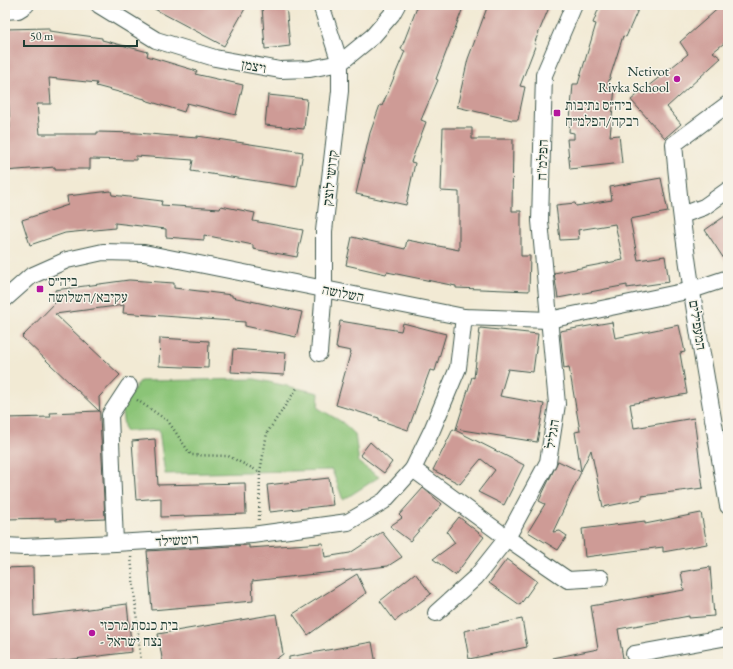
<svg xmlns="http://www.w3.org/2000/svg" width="733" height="669" font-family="'EB Garamond','Frank Ruhl Libre',serif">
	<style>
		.green { fill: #8bc477; stroke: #558056 }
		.building { fill: #ce9b96 }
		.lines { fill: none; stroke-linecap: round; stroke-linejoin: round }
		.minor-casing { stroke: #3f574c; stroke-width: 18 }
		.path { stroke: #3f574c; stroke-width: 2.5; stroke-dasharray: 1 3; stroke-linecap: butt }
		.minor { stroke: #fff; stroke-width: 16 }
		.poi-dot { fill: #b5179e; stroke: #f7f3e8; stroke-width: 1.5 }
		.labels { text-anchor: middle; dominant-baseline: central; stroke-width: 3; stroke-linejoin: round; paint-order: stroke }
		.street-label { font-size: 14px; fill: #1f3d34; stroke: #f7f3e8 }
		.poi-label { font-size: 14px; fill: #1f3d34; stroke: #f7f3e8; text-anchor: start }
	</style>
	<rect width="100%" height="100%" fill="#f7f3e8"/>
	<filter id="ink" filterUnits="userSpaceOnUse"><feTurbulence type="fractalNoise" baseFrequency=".025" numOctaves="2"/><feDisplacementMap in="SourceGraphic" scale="8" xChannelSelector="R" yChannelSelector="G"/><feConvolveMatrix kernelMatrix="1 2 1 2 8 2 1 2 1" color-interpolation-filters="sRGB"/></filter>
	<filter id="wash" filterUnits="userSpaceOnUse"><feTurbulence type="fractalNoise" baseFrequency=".012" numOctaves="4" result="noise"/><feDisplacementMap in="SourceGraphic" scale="16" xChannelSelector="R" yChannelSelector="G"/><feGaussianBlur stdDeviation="0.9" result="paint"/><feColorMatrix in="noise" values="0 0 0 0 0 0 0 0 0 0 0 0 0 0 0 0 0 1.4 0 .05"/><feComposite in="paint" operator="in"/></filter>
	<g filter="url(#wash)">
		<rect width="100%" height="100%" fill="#f2ead4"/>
		<path class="green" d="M255 379 319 393 318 408 342 422 355 434 359 463 379 477 343 500 332 470 165 474 159 430 125 431 121 408 140 381Z"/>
		<g id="blocks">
			<g class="building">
				<path d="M147 5H247L224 46Z"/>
				<path d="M274 5H286L290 46 265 49 262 6Z"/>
				<path d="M418 5H464L436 79 438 80 421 120 426 122 411 162 415 163 406 205 356 194 370 133 380 105 382 106 405 51 401 49Z"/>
				<path d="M488 5H550L534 44H536L520 86 525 87 518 120H512L457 107 468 59Z"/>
				<path d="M600 5H640L626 37 623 36 607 87 615 88 610 136 619 135 622 163 570 169 567 139H574V133L569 132 573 84H578L596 24 593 23Z"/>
				<path d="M722 5H728V40L713 52 721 58 667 107 681 124 665 138 631 100 688 54 680 42Z"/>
				<path d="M49 28V31L102 38V40L148 52 147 56 197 71 195 74 243 85 236 115 187 103 184 112 145 100V99L96 86 97 83 49 78 51 104H37L40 134H97V132L137 133 197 138V136L303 152 297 187 191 171 193 160 136 156V160L90 159V169H55V167L5 171V128H10L6 59 5 60V29Z"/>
				<path d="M268 95 307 99 304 129 265 125Z"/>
				<path d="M443 128H472V139H513L512 211H521V256H530L529 291 456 288V286L387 272 386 274 346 265 352 237 405 249 407 240 459 250V192L441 191Z"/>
				<path d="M661 178 668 212 630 219 638 260 665 256 669 282 627 288V285L558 298 554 273 623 260 615 224 578 230 579 239 560 240 556 205 575 203 576 206 612 200 610 187Z"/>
				<path d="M111 191 112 195 162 201 161 205 220 209 221 206 255 213 253 221 303 230 297 257 253 249V245L204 235V240L166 237V229L115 223V228L65 233 30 245 22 220 68 205 67 196Z"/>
				<path d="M728 214V265L705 230Z"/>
				<path d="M129 280 174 283V288L232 295V297L302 312 296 337 245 326V322L123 313 124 305 55 314 120 375 99 397 105 519 56 521V518L5 519V418L51 417 50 413 99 411 22 337 57 301 55 290Z"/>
				<path d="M340 321 401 331 403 323 446 334 435 371 430 370 408 430 379 420V418L336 405 351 351 336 348Z"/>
				<path d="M612 322 615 338 679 325 685 352 680 353 687 394 630 404 634 428 694 418 703 488 642 496V499L603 507 591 450 581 471 575 432 580 431 569 367 564 368 560 331Z"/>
				<path d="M480 328 538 334 533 372 508 369 500 396 544 404 537 442 456 429 472 377 474 378Z"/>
				<path d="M160 338 209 341 208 368 159 366Z"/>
				<path d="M233 349 286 353 284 375 231 372Z"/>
				<path d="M453 429 524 465 504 505 478 492 495 470 481 459 460 484 433 470Z"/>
				<path d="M155 439 158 485 245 483 246 514 161 517V498L136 500 132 441Z"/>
				<path d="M370 442 392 462 384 473 360 455Z"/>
				<path d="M558 461 581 472 553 532 560 531 567 536 558 550 528 532 545 504 539 501Z"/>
				<path d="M329 478 333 505 270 512 267 485Z"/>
				<path d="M423 488 442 504 410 541 390 526 402 518 399 515Z"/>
				<path d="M701 513 707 544 663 552V547L585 557 582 529 645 521V524Z"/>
				<path d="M459 517 484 537 455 575 433 559 455 543 447 532Z"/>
				<path d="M382 532 402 557 388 566 252 581 253 601 152 610 147 551 249 545V548L323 543 325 557 350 553Z"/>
				<path d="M507 559 537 581 520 605 489 583Z"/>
				<path d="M33 567 34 616 127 604 132 652 34 664H5V568Z"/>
				<path d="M710 567 714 616 689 618V616L618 629 624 664H553V658L598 649 591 606 684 590 681 572Z"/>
				<path d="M415 573 431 594 395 621 380 601Z"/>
				<path d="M357 574 366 593 308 635 293 614Z"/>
				<path d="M276 614 283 654 269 664H163L158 634Z"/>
				<path d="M522 619 527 647 469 659 464 631Z"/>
				<path d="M372 642 376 664H289V657Z"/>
			</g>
		</g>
	</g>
	<g filter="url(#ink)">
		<use href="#blocks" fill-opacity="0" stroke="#3f574c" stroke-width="1"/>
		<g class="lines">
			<g class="minor-casing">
				<g id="minor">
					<path d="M99 5 156 40 215 58 280 70 310 69 340 63 373 36 392 14 397 5"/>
					<path d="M5 11 18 10 26 5"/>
					<path d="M728 104 674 144C684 265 708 386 728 506"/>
					<path d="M682 215 704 207 728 190"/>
					<path d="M5 299 31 276 67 260 103 252 144 253 464 317 549 320 692 290 728 278"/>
					<path d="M319 353 324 289V231L340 91V63L321 5"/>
					<path d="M413 469 507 538 568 580 601 578"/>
					<path d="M115 543 110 415 129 386"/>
					<path d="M5 546 24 547 115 543 252 535 348 522 384 501 413 469 432 430 458 368 464 317"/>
					<path d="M436 613 476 577 507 538 548 462 557 404 540 221 544 75 574 5"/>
					<path d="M634 654 728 637"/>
				</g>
			</g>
			<g class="path">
				<path d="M137 400 168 421 191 455 228 456 260 472"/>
				<path d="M259 520 260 472 267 433 297 388"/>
				<path d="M131 557 141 664"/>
			</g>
			<use href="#minor" class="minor"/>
		</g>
	</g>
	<g class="poi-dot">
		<circle cx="677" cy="79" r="4"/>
		<rect x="553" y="109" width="8" height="8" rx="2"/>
		<rect x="36" y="285" width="8" height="8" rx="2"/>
		<circle cx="92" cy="633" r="4"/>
	</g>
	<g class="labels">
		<g class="street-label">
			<text transform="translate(254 66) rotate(10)">ויצמן</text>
			<text transform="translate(542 160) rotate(-88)">הפלמ"ח</text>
			<text transform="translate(330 178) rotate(-84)">קדושי לוצק</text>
			<text transform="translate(343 293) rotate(11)">השלושה</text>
			<text transform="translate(698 325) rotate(81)">המעפילים</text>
			<text transform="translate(552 434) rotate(-81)">הגליל</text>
			<text transform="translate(177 540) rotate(-4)">רוטשילד</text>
		</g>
		<g class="poi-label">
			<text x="669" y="71" text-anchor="end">Netivot<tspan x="669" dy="16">Rivka School</tspan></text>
			<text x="565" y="105">ביה״ס נתיבות<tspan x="565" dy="16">רבקה/הפלמ״ח</tspan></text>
			<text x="48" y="281">ביה״ס<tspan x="48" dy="16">עקיבא/השלושה</tspan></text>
			<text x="100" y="625">בית כנסת מרכזי<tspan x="100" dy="16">- נצח ישראל</tspan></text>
		</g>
	</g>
	<rect width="733" height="669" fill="none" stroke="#f7f3e8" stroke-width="20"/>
	<path d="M24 40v6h113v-6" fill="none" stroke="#1f3d34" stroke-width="2"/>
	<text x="30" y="40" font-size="12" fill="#1f3d34" stroke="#f7f3e8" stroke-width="3" paint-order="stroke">50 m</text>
</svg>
